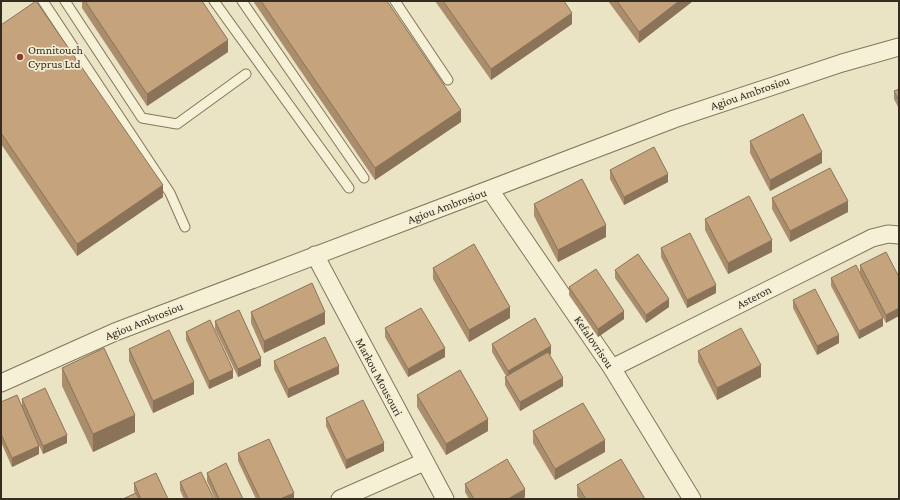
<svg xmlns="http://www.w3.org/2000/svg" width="900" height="500" font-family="'Crimson Pro',serif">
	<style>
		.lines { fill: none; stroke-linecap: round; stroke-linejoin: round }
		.service-casing { stroke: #83765c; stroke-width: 11 }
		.minor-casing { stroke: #83765c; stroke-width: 19 }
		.service { stroke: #f5f0d6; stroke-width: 9 }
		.minor { stroke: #f5f0d6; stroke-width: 17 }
		.wall { fill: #a98d6c }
		.shaded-wall { fill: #8a7358 }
		.building { fill: #c5a47d; stroke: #8a7358 }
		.poi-dot { fill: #8c3d31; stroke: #f2edd3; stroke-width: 1.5 }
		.labels { text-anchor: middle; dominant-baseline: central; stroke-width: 3.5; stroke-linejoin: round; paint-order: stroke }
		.poi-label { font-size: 12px; fill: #342c1f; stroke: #f2edd3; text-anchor: start }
		.street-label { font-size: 12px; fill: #342c1f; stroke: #f2edd3 }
	</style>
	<rect width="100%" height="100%" fill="#eae4c4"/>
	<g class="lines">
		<g class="service-casing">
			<g id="service">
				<path d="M43 1 170 193 185 227"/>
				<path d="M65 1 142 118 177 124 246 74"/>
				<path d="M214 1 349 188"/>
				<path d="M242 1 364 178"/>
				<path d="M395 1 448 80"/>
			</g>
		</g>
		<g class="minor-casing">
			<g id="minor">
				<path d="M490 190 612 368 692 499"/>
				<path d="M315 255 445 499"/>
				<path d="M612 368 872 238 888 234 899 235"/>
				<path d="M1 383 115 332 674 119 842 63 899 47"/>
				<path d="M340 499 424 462"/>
			</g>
		</g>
		<use href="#service" class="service"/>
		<use href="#minor" class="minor"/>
	</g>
	<g class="wall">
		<path d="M82 1H202L228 52 147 106 82 8Z"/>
		<path d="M253 1H387L461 122 375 180Z"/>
		<path d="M435 1H564L572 24 491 80Z"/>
		<path d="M608 1H693L639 43Z"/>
		<path d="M1 25 163 197 77 256 1 144Z"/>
		<path d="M899 89V109L894 99V91Z"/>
		<path d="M750 141 822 163 770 191 750 153Z"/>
		<path d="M610 170 668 182 624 205 610 179Z"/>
		<path d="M772 198 848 212 790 242 772 209Z"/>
		<path d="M534 204 606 237 558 262 534 216Z"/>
		<path d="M705 219 772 252 728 274 705 230Z"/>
		<path d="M661 248 716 293 687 308 661 257Z"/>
		<path d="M860 265 899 277 886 323 871 294 883 326 859 339 831 286V278L860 273Z"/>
		<path d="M433 268 510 318 469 342 433 279Z"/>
		<path d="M615 270 669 307 646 323 615 278Z"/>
		<path d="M569 287 624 319 598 337 569 295Z"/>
		<path d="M793 300 839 343 817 355 793 308Z"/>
		<path d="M251 312 325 324 264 353 251 323Z"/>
		<path d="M215 321 261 366 238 377 215 329Z"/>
		<path d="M385 328 445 357 408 377 385 337Z"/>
		<path d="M186 332 233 378 209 389 186 340Z"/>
		<path d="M492 344 551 354 549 355 563 386 520 411 505 385V377L506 376 492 352Z"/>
		<path d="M129 349 194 394 153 413 129 361Z"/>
		<path d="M698 351 761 377 717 400 698 362Z"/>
		<path d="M274 361 339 374 288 398 274 369Z"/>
		<path d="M62 368 135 432 93 452 62 386Z"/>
		<path d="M417 395 488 431 446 455 417 407Z"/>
		<path d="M22 399 67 443 43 454 26 417 39 454 12 467 1 442V402L22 407Z"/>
		<path d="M326 418 384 451 346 469 326 426Z"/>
		<path d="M533 431 605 452 555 480 533 443Z"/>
		<path d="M238 453 294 499H256L238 461Z"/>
		<path d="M207 473 243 499H215L207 481Z"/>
		<path d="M180 482 214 499H184L180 490Z"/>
		<path d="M134 483 168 499H123L135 493 134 491Z"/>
		<path d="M465 484 525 497 522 499H469L465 492Z"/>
		<path d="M577 485 645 499H579L577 496Z"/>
	</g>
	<g class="shaded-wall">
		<path d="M679 1H693L639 43V32Z"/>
		<path d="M572 13V24L491 80V69Z"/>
		<path d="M228 40V52L147 106V94Z"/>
		<path d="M461 110V122L375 180V168Z"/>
		<path d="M822 152V163L770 191V180Z"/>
		<path d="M668 174V182L624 205V197Z"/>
		<path d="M163 185V197L77 256V244Z"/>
		<path d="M848 201V212L790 242V231Z"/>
		<path d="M606 225V237L558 262V250Z"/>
		<path d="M772 240V252L728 274V263Z"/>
		<path d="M716 285V293L687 308V300Z"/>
		<path d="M669 299V307L646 323V315Z"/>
		<path d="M510 307V318L469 342V330Z"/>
		<path d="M899 308V316L886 323V315Z"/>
		<path d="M624 311V319L598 337V329Z"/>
		<path d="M325 312V324L264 353V341Z"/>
		<path d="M883 318V326L859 339V331Z"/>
		<path d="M839 335V343L817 355V346Z"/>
		<path d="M551 346V354L508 379V371Z"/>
		<path d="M445 348V357L408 377V369Z"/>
		<path d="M261 358V366L238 377V369Z"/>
		<path d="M761 365V377L717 400V388Z"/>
		<path d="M339 366V374L288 398V389Z"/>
		<path d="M233 370V378L209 389V381Z"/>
		<path d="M563 378V386L520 411V402Z"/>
		<path d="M194 382V394L153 413V401Z"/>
		<path d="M135 415V432L93 452V434Z"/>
		<path d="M488 419V431L446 455V444Z"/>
		<path d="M67 435V443L43 454V446Z"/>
		<path d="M605 440V452L555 480V469Z"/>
		<path d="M384 443V451L346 469V460Z"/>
		<path d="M39 446V454L12 467V458Z"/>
		<path d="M525 489V497L522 499H508Z"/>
		<path d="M294 493V499H280Z"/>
	</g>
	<g class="building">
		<path d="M36 1 163 185 77 244 1 133V25Z"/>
		<path d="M85 1H202L228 40 147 94Z"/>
		<path d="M261 1H387L461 110 375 168Z"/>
		<path d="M443 1H564L572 13 491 69Z"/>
		<path d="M617 1H679L639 32Z"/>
		<path d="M899 89V101L894 91Z"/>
		<path d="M803 114 822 152 770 180 750 141Z"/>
		<path d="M654 147 668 174 624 197 610 170Z"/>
		<path d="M830 168 848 201 790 231 772 198Z"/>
		<path d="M582 179 606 225 558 250 534 204Z"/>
		<path d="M749 196 772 240 728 263 705 219Z"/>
		<path d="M690 233 716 285 687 300 661 248Z"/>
		<path d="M474 244 510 307 469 330 433 268Z"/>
		<path d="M886 252 899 277V308L886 315 860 265Z"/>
		<path d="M638 254 669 299 646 315 615 270Z"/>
		<path d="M856 265 883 318 859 331 831 278Z"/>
		<path d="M596 269 624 311 598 329 569 287Z"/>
		<path d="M312 283 325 312 264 341 251 312Z"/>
		<path d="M815 289 839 335 817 346 793 300Z"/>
		<path d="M421 308 445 348 408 369 385 328Z"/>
		<path d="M239 310 261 358 238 369 215 321Z"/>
		<path d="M535 318 551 346 508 371 492 344Z"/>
		<path d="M210 320 233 370 209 381 186 332Z"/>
		<path d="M741 328 761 365 717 388 698 351Z"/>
		<path d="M169 330 194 382 153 401 129 349Z"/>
		<path d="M325 337 339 366 288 389 274 361Z"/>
		<path d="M104 348 135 415 93 434 62 368Z"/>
		<path d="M548 352 563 378 520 402 505 377Z"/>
		<path d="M460 370 488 419 446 444 417 395Z"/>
		<path d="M45 388 67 435 43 446 22 399Z"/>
		<path d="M17 395 39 446 12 458 1 434V402Z"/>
		<path d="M363 400 384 443 346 460 326 418Z"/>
		<path d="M583 403 605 440 555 469 533 431Z"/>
		<path d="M269 439 294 493 280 499H260L238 453Z"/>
		<path d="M507 459 525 489 508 499H474L465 484Z"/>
		<path d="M621 459 645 499H586L577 485Z"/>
		<path d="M226 463 243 499H219L207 473Z"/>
		<path d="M201 472 214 499H188L180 482Z"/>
		<path d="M156 473 168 499H141L134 483Z"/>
		<path d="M136 493 139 499H123Z"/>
	</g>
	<circle class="poi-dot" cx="20" cy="57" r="4"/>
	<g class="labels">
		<g class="poi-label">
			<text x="28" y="50">Omnitouch<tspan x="28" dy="14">Cyprus Ltd</tspan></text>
		</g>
		<g class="street-label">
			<text transform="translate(750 93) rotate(-19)">Agiou Ambrosiou</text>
			<text transform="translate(447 206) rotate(-20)">Agiou Ambrosiou</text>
			<text transform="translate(754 297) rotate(-27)">Asteron</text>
			<text transform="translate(144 321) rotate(-22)">Agiou Ambrosiou</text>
			<text transform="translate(594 342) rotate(56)">Kefalovrisou</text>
			<text transform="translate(379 377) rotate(62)">Markou Mousouri</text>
		</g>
	</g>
	<rect width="900" height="500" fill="none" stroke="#342c1f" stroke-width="4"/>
</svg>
